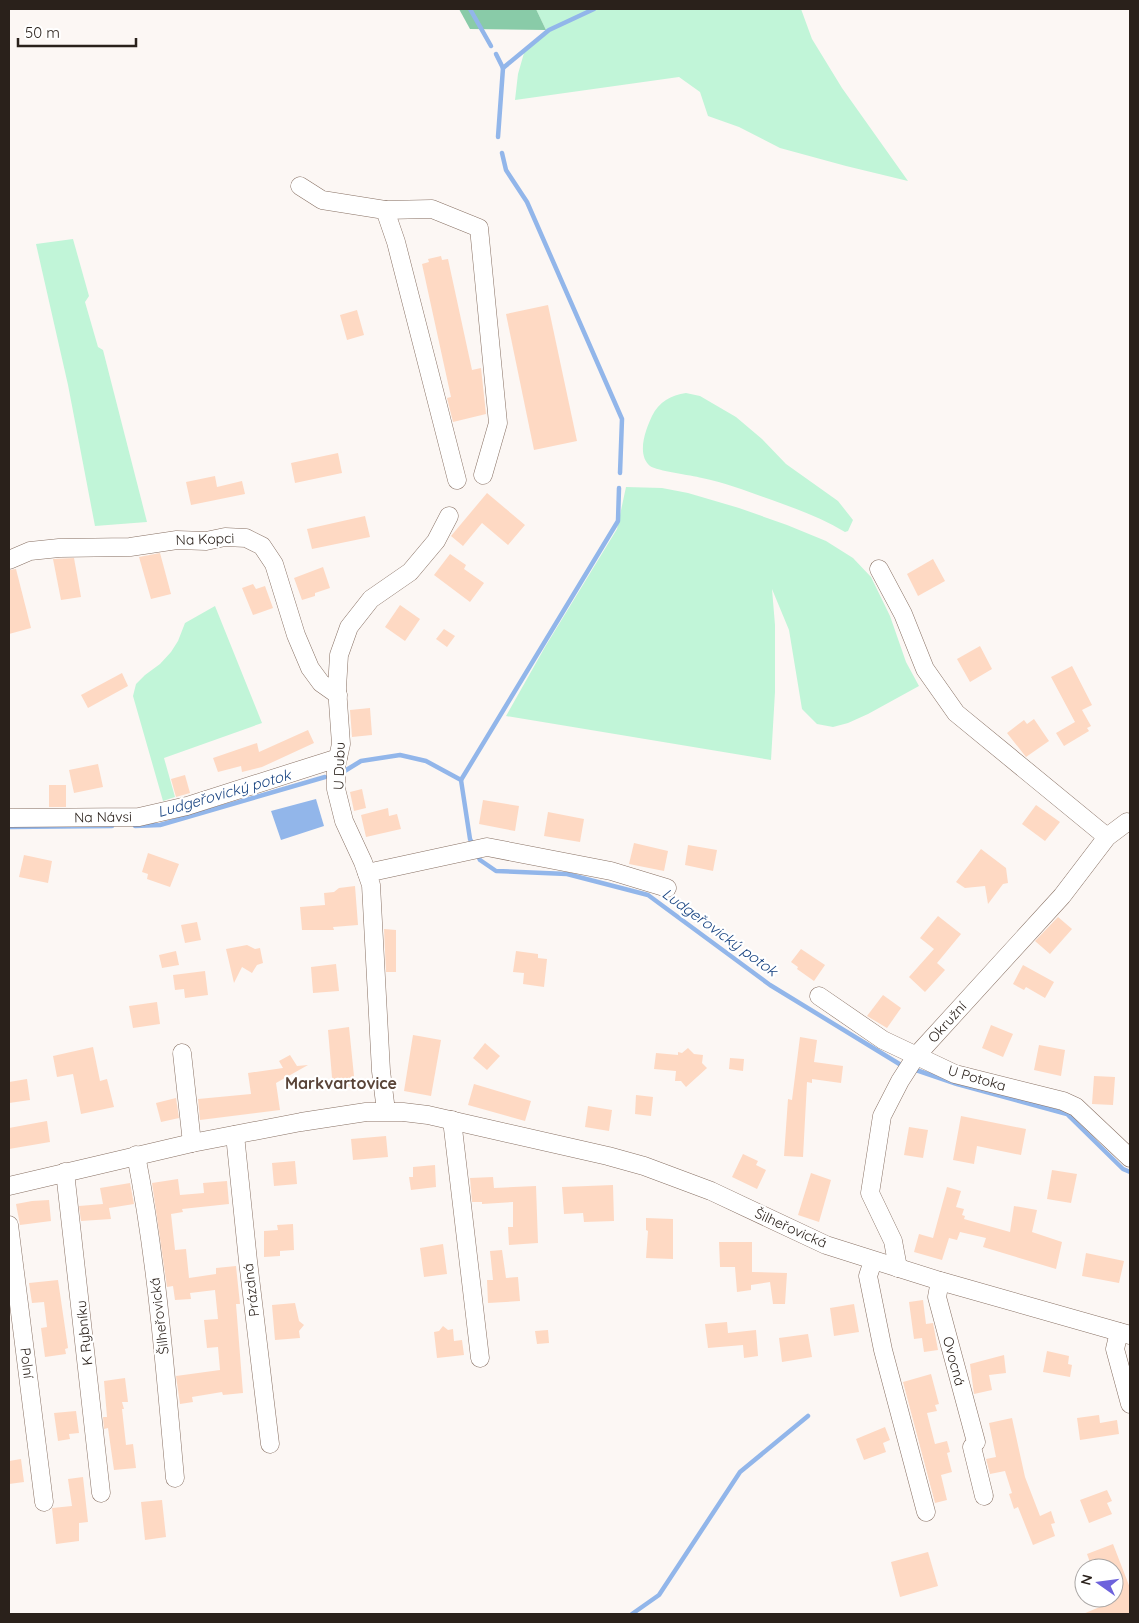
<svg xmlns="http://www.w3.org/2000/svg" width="1139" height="1623" font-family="Quicksand,sans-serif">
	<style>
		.green { fill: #c1f5d8 }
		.forest { fill: #89cba8 }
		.water { fill: #92b6ea }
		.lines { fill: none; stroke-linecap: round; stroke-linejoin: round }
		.stream { stroke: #92b6ea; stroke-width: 4.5 }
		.building { fill: #fed9c3 }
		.minor-casing { stroke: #887164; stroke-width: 19 }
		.minor { stroke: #fff; stroke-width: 18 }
		.labels { text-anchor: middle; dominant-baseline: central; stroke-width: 4.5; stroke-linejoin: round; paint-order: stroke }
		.street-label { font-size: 14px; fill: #2a211b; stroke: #fff }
		.water-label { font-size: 15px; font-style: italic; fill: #164280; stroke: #fff }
		.quarter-label { font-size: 16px; font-weight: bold; fill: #594438; stroke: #fff }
	</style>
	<rect width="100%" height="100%" fill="#fcf7f4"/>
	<g class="green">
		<path d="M536 9H801L812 39 842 88 908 181 846 166 780 148 739 127 708 116 700 92 679 77 515 100 518 74 524 53 546 30Z"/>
		<path d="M73 239 89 296 85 302 98 347 103 350 147 522 95 526 68 385 36 244Z"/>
		<path d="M686 393 700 396 736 417 762 439 786 464 838 501 853 520 848 531 845 532C822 518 797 509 772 500 749 492 726 483 702 478 691 475 657 471 650 466 636 454 646 429 652 416 659 402 671 395 686 393Z"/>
		<path d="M626 487 662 488 688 493 739 508 787 525 826 541 853 558 871 577 890 616 906 662 919 686 868 714 848 723 833 727 817 724 802 709 789 630 772 589 775 625V692L771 760 506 716 545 647 617 529Z"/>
		<path d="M215 606 262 723 164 758 175 797 163 801 133 696 136 684 145 675 160 664 171 652 178 641 185 623Z"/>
	</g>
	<path class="forest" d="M459 9H536L546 30 470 29Z"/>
	<path class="water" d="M316 799 324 826 281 840 271 811Z"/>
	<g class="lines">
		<g class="stream">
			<path d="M470 9 491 46"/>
			<path d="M496 54 503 68 498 137"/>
			<path d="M503 68 549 30 594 9"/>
			<path d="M502 153 506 170 527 202 622 419 620 473"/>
			<path d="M343 772 361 761 400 755 426 761 461 780 470 839 473 845"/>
			<path d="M461 780 618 521 619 488"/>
			<path d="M135 826 160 825 325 777"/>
			<path d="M9 827 112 826"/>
			<path d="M476 852 480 860 496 871 567 874 648 895 770 985 901 1065"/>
			<path d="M916 1070 957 1084 1067 1114 1123 1169 1130 1172"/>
			<path d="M632 1614 659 1595 740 1472 808 1416"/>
		</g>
	</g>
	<g class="building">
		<path d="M441 256 442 260 448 259 472 370 481 368 486 414 453 422 447 398 451 397 422 264 429 262 428 259Z"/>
		<path d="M548 305 577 441 534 450 506 314Z"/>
		<path d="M357 310 364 335 347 340 340 315Z"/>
		<path d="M338 453 342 473 295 483 291 463Z"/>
		<path d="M215 476 217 487 242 481 245 494 191 505 186 482Z"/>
		<path d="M487 493 525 525 508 545 482 523 463 546 451 536Z"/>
		<path d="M365 516 370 537 312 549 307 529Z"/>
		<path d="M160 553 171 594 151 599 139 557Z"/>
		<path d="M450 554 466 565 464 569 484 583 470 602 434 575Z"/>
		<path d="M74 558 81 597 61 600 53 559Z"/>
		<path d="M933 559 945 581 918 596 907 574Z"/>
		<path d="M323 567 330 588 315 593V596L302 600 294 578Z"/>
		<path d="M16 569 31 628 9 634V570Z"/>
		<path d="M253 584 256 589 265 586 273 608 253 615 242 588Z"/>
		<path d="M400 605 420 619 405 641 385 627Z"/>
		<path d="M444 629 455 636 447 647 436 639Z"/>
		<path d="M980 646 992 669 970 682 957 659Z"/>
		<path d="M1072 666 1092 705 1082 710 1091 726 1087 728 1089 731 1064 746 1056 733 1075 722 1051 677Z"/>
		<path d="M122 673 128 686 88 708 81 695Z"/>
		<path d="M370 708 372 735 352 737 350 710Z"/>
		<path d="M1034 719 1049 741 1026 757 1007 733 1024 720 1027 724Z"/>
		<path d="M308 730 314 743 262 767 242 772 241 766 218 772 213 758 257 743 259 752Z"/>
		<path d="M98 764 103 787 74 793 69 770Z"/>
		<path d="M185 775 190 793 176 797 171 779Z"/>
		<rect x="49" y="785" width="17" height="22"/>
		<path d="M362 789 366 808 354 811 350 792Z"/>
		<path d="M483 800 519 806 515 831 479 824Z"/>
		<path d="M1036 805 1060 822 1045 841 1022 824Z"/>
		<path d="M388 808 389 816 397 814 401 829 366 837 361 815Z"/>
		<path d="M548 812 584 819 580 842 544 836Z"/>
		<path d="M634 843 668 851 664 871 629 864Z"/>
		<path d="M688 845 717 850 713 871 685 865Z"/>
		<path d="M981 849 1006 868 1008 883 1003 884 988 904 985 886 965 888 956 882Z"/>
		<path d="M148 853 179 864 170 887 147 879 148 874 142 872Z"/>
		<path d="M24 855 52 861 48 883 19 877Z"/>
		<path d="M355 886 358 925 333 927 334 930H302L300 907 325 905 324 893 334 892 339 888Z"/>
		<path d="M938 916 961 934 937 963 945 970 925 992 909 977 934 949 920 938Z"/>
		<path d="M1058 917 1072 929 1050 954 1035 941Z"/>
		<path d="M197 922 201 940 185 943 181 925Z"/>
		<path d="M384 929 396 930V972H386Z"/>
		<path d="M247 945 255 949 260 948 263 963 257 965 252 973 242 967 234 983 226 949Z"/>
		<path d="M801 949 825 965 814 981 797 969 798 967 791 962Z"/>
		<path d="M176 951 179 965 162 968 159 955Z"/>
		<path d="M516 951 538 954V958L547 959 544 987 523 984 524 973 513 972Z"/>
		<path d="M336 964 339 991 313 993 311 967Z"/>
		<path d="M1023 965 1054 982 1045 998 1026 987 1024 990 1013 984Z"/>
		<path d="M205 971 208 995 185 998 184 989 175 990 173 975Z"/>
		<path d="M883 995 901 1008 887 1028 867 1016Z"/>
		<path d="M157 1002 160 1024 133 1028 129 1006Z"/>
		<path d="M991 1025 1013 1034 1003 1057 982 1048Z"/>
		<path d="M349 1027 355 1086 333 1089 328 1030Z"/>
		<path d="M413 1035 441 1040 431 1096 404 1091Z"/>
		<path d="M800 1037 817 1040 814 1062 843 1066 841 1083 812 1079V1083L807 1082 803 1157 784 1156 788 1099 792 1100Z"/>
		<path d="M485 1043 500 1056 487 1070 473 1058Z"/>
		<path d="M1039 1045 1065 1050 1061 1076 1034 1070Z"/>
		<path d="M93 1047 100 1081 107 1079 114 1107 81 1114 73 1074 57 1077 53 1056Z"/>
		<path d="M688 1048 694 1054 703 1055 702 1063 707 1068 686 1087 681 1081H675L676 1071 654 1069 656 1053 678 1055V1052L682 1053Z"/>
		<path d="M290 1055 297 1066 308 1065 276 1083 280 1110 200 1120 198 1099 251 1094 248 1073 283 1068 279 1061Z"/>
		<path d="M730 1058 744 1059 743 1071 729 1069Z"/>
		<path d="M1094 1076 1115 1077 1113 1105 1092 1104Z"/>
		<path d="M27 1079 30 1100 9 1103V1082Z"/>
		<path d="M474 1084 531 1101 525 1121 468 1105Z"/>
		<path d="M636 1095 653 1097 651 1116 635 1114Z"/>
		<path d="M176 1098 179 1118 161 1122 156 1103Z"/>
		<path d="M588 1106 612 1110 609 1131 585 1127Z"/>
		<path d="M961 1116 1026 1129 1021 1155 977 1146 974 1164 953 1160Z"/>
		<path d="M47 1121 50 1142 9 1149V1128Z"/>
		<path d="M909 1127 928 1130 923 1158 904 1155Z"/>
		<path d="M386 1136 388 1157 353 1160 351 1139Z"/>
		<path d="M743 1154 758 1161 756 1165 766 1170 757 1189 732 1177Z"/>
		<path d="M295 1161 297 1184 274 1186 272 1163Z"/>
		<path d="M435 1165 436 1187 411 1190 409 1177H413V1167Z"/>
		<path d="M1052 1170 1077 1174 1071 1203 1047 1199Z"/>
		<path d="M811 1173 831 1180 819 1222 798 1215Z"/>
		<path d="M493 1177 494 1188 536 1186 538 1243 509 1245 508 1227H513V1202L482 1204V1202H472L470 1178Z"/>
		<path d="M178 1179 180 1195 204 1193 203 1183 227 1181 229 1204 182 1209 183 1212 171 1214 175 1250 186 1249 189 1278 216 1274V1268L236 1266 240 1304H236L243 1393 223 1395 222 1392 192 1397 193 1402 180 1404 176 1376 220 1370 218 1347 207 1348 204 1320 218 1319 215 1290 190 1293 191 1299 175 1300 173 1286 167 1287 152 1183Z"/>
		<path d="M130 1183 134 1204 109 1208 111 1219 81 1221 79 1206 103 1204 100 1188Z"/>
		<path d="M613 1185 614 1221 584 1222 583 1213 564 1214 562 1187Z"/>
		<path d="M947 1187 961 1191 956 1207 964 1209 962 1215 965 1216 964 1219 1010 1232 1014 1206 1037 1210 1032 1232 1062 1242 1056 1269 983 1247 986 1238 960 1232 957 1240 949 1238 942 1260 914 1252 919 1234 933 1238Z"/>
		<path d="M49 1200 51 1221 20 1225 16 1204 32 1201Z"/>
		<path d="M646 1218 673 1219V1259L646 1258 648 1231 646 1230Z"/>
		<path d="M293 1224 294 1250 280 1251V1256L264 1257V1231L278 1230 277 1225Z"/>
		<path d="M719 1242H752V1272L787 1273 785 1304H773L770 1282 751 1285V1290L737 1292 735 1267H720Z"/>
		<path d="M443 1244 447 1274 424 1277 420 1248Z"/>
		<path d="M502 1250 506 1278 518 1277 520 1301 488 1303 487 1280H493L490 1251Z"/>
		<path d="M1086 1253 1124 1261 1119 1283 1082 1276Z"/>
		<path d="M58 1280 68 1348 65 1349 66 1354 45 1357 41 1328 47 1327 44 1302 32 1303 29 1283Z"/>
		<path d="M923 1300 926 1324 933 1323 938 1350 924 1352 922 1338 914 1339 909 1302Z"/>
		<path d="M295 1303 299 1321 304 1325 299 1331 300 1338 275 1340 272 1305Z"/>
		<path d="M854 1304 859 1332 834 1336 830 1308Z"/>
		<path d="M727 1322 728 1333 756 1330 758 1356 744 1358 743 1345 708 1348 705 1324Z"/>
		<path d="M443 1326 448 1330 453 1329 454 1341 462 1340 464 1355 437 1358 434 1332 439 1331Z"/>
		<path d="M548 1330 549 1343 537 1344 535 1331Z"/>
		<path d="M808 1334 812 1357 782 1362 779 1338Z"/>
		<path d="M1047 1351 1069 1356 1068 1364 1072 1365 1070 1377 1043 1372Z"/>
		<path d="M1004 1355 1006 1373 989 1375 992 1390 974 1394 970 1364Z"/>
		<path d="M931 1374 939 1404 935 1405 937 1411 927 1413 935 1444 947 1441 950 1452 947 1453 952 1472 941 1475 947 1500 935 1503 903 1382Z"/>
		<path d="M125 1378 128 1402H122L124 1409H122L126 1445 133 1444 136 1468 114 1470 108 1428 104 1429 103 1417H107L104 1381Z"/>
		<path d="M76 1411 79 1433 69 1434 70 1439 58 1441 54 1413Z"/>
		<path d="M1099 1415 1100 1423 1117 1420 1119 1434 1080 1440 1077 1418Z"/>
		<path d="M1012 1418 1025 1477 1040 1516 1051 1511 1055 1523 1051 1524 1055 1536 1033 1545 1018 1507 1014 1509 1009 1494 1012 1493 1005 1471 990 1474 986 1459 996 1457 989 1423Z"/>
		<path d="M885 1427 890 1440 883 1443 886 1452 864 1460 856 1439Z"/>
		<path d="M21 1459 24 1482 9 1484V1461Z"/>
		<path d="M83 1477 88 1522 79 1523V1541L56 1544 52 1508 72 1506 68 1479Z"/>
		<path d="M1107 1490 1112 1501 1107 1503 1112 1514 1089 1523 1080 1500Z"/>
		<path d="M162 1500 166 1537 145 1540 141 1502Z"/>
		<path d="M1113 1544 1130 1588V1614H1083L1114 1601V1568H1092L1087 1554Z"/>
		<path d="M928 1552 938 1586 900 1597 891 1562Z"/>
	</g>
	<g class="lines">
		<g class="minor-casing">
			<g id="minor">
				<path d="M300 186 322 200 385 210 396 242 457 480"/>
				<path d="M385 210 432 209 479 228 498 423 483 475"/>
				<path d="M9 560 30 551 59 548 130 547 177 540 206 541 225 537 246 538 262 546 274 564 296 635 310 668 321 683 338 695"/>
				<path d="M879 569 903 614 925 669 956 713 1107 837"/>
				<path d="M9 818 139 817 187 806 338 758"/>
				<path d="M367 873 487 847 611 871 667 888"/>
				<path d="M819 996 883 1040 955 1074 1063 1101 1076 1107 1130 1158"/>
				<path d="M182 1053 192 1143"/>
				<path d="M386 1111 381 1071 371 885 363 862 344 821 336 789V767L341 744 337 688 339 655 349 627 371 599 410 572 436 541 449 516"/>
				<path d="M452 1120 480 1358"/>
				<path d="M235 1135 248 1261 270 1444"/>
				<path d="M136 1155C157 1261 165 1370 175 1478"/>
				<path d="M65 1172 101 1493"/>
				<path d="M9 1186 192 1143 301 1122 366 1112H403L428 1115 608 1156 644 1166 711 1191 826 1245 940 1281 1130 1335"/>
				<path d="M9 1225 44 1502"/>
				<path d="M873 1261 868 1276 883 1350 926 1512"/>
				<path d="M898 1268 893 1241 870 1193 882 1116 900 1081 916 1056 1062 896 1107 837 1127 822 1130 823"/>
				<path d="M940 1281 937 1297 976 1442 972 1447 984 1496"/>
				<path d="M1119 1332 1115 1349 1130 1404"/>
			</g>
		</g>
		<use href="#minor" class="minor"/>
	</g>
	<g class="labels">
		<g class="street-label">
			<text transform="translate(205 539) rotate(-2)">Na Kopci</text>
			<text transform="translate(339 766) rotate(-88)">U Dubu</text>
			<text transform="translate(103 817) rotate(-1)">Na Návsi</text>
			<text transform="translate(947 1022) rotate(-48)">Okružní</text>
			<text transform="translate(977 1078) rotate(16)">U Potoka</text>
			<text transform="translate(791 1228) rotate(24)">Šilheřovická</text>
			<text transform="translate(251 1290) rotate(-97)">Prázdná</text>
			<text transform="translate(159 1316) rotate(-97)">Šilheřovická</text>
			<text transform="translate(84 1333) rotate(-96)">K Rybníku</text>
			<text transform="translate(954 1361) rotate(75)">Ovocná</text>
			<text transform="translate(27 1363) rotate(83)">Polní</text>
		</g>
		<g class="water-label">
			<text transform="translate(224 793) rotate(-16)">Ludgeřovický potok</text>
			<text transform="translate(720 932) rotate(36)">Ludgeřovický potok</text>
		</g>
		<g class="quarter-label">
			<text x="341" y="1083">Markvartovice</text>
		</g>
	</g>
	<rect width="1139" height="1623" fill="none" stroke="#2a211b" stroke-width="20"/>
	<g transform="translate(1099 1583) rotate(284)"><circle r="24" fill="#ffffff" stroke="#aaa6a4"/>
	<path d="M0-4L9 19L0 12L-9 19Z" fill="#6d62dc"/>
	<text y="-8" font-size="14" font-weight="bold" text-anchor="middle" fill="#2a211b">N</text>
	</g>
	<path d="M18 38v8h118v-8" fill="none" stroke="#2a211b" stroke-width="2.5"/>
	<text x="25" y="38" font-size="15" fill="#2a211b" stroke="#ffffff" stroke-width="4" paint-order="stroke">50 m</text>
</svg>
